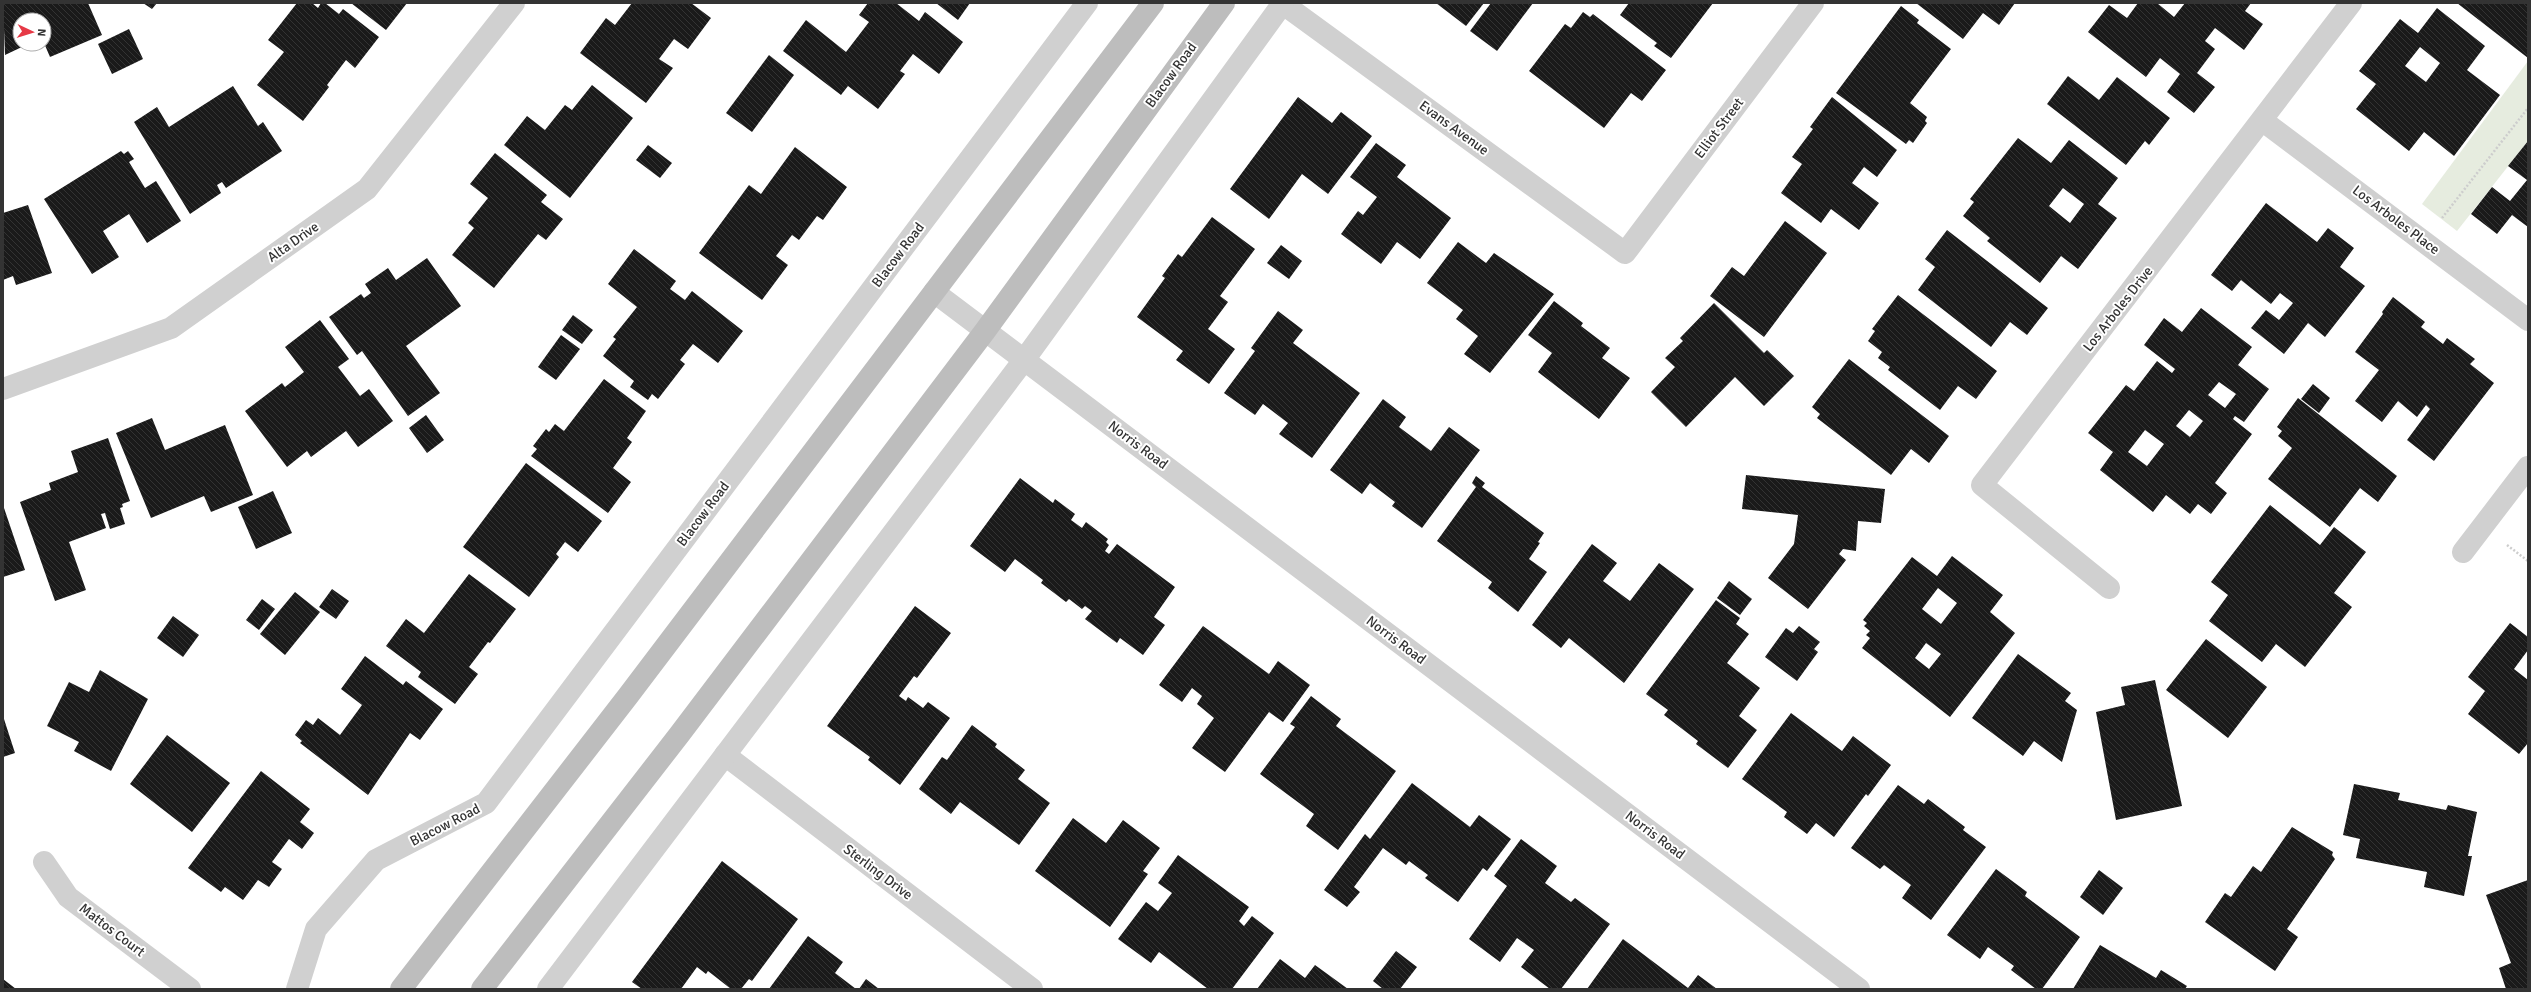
<svg xmlns="http://www.w3.org/2000/svg" width="2531" height="992" font-family="Signika,sans-serif">
	<style>
		.park { fill: #e6ecdf }
		.building { fill: url(#building-back-hatch); fill-rule: evenodd }
		.lines { fill: none; stroke-linecap: round; stroke-linejoin: round }
		.path { stroke: #cdcdcd; stroke-width: 2.5; stroke-dasharray: 2 2; stroke-linecap: butt }
		.street { stroke: #d0d0d0; stroke-width: 22 }
		.secondary { stroke: #bdbdbd; stroke-width: 22 }
		.labels { text-anchor: middle; dominant-baseline: central; stroke-width: 4; stroke-linejoin: round; paint-order: stroke }
		.street-label { font-size: 14px; fill: #333; stroke: #fff }
	</style>
	<defs>
		<pattern id="building-back-hatch" width="6" height="6" patternUnits="userSpaceOnUse"><rect width="6" height="6" fill="#1a1a1a"/><path d="M-1 5l2 2M0 0l6 6M5-1l2 2" fill="none" stroke="#333"/></pattern>
	</defs>
	<rect width="100%" height="100%" fill="#fff"/>
	<path class="park" d="M2528 61V141L2457 231 2422 204Z"/>
	<g class="building">
		<path d="M3 3H88L102 35 50 57 44 43V20H20V44L24 46 5 55Z"/>
		<path d="M143 3H157L152 9Z"/>
		<path d="M297 3H312L318 8 321 3H325L339 14 343 9 379 37 355 68 346 60 327 85 329 87 303 121 257 85 284 52 268 40Z"/>
		<path d="M351 3H407L386 30Z"/>
		<path d="M632 3H691L711 18 688 49 674 39 659 59 673 68 646 103 580 53 606 18 615 25Z"/>
		<path d="M868 3H896L919 21 925 12 963 42 939 74 913 54 900 71 905 74 878 109 848 86 841 95 783 51 806 20 846 52 869 22 859 15Z"/>
		<path d="M936 3H970L958 20Z"/>
		<path d="M1436 3H1484L1466 26Z"/>
		<path d="M1491 3H1533L1497 51 1470 31Z"/>
		<path d="M1629 3H1713L1671 58 1654 46 1657 43 1620 15Z"/>
		<path d="M1916 3H2015L1999 25 1983 13 1963 39Z"/>
		<path d="M2138 3H2157L2174 17 2185 3H2251L2245 11 2263 24 2244 50 2215 28 2205 41 2215 49 2197 73 2215 87 2194 113 2167 92 2180 74 2160 58 2146 77 2088 32 2109 5 2127 18Z"/>
		<path d="M2457 3H2528V58Z"/>
		<path d="M1901 6 1919 20 1917 23 1951 49 1910 103 1927 117 1925 121 1927 123 1913 143 1909 140 1906 144 1836 93Z"/>
		<path d="M2437 8 2485 46 2467 70 2500 95 2454 156 2424 132 2409 151 2356 109 2376 84 2359 71 2400 19 2418 33ZM2420 47 2440 63 2426 82 2405 66Z"/>
		<path d="M1583 12 1590 17 1593 14 1666 70 1642 101 1631 93 1604 128 1529 71 1565 24 1571 28Z"/>
		<path d="M129 29 143 59 112 74 98 44Z"/>
		<path d="M769 55 794 75 752 132 726 113Z"/>
		<path d="M2068 76 2099 100 2117 77 2170 118 2149 145 2145 141 2126 165 2047 104Z"/>
		<path d="M592 85 633 118 570 198 504 145 527 116 545 130 565 105 572 110Z"/>
		<path d="M233 86 258 126 263 122 282 151 226 188 222 182 217 185 221 193 190 214 134 122 157 107 169 127Z"/>
		<path d="M1298 97 1332 123 1341 112 1372 136 1328 194 1302 174 1269 219 1230 189Z"/>
		<path d="M1832 97 1897 150 1877 177 1864 167 1852 183 1879 203 1859 230 1831 209 1821 223 1781 193 1802 164 1792 157 1813 129 1810 127Z"/>
		<path d="M2018 138 2051 163 2069 140 2118 178 2098 204 2117 218 2078 269 2061 256 2040 283 1987 241 1990 238 1963 216 1974 202 1970 199ZM2063 188 2084 204 2070 223 2049 206Z"/>
		<path d="M2528 141V227L2512 215 2497 234 2471 214 2492 187 2510 201 2527 180 2508 166Z"/>
		<path d="M1376 143 1406 165 1397 177 1451 218 1420 259 1397 242 1381 264 1341 234 1358 211 1363 215 1377 197 1350 177Z"/>
		<path d="M648 145 672 163 660 178 636 160Z"/>
		<path d="M795 147 847 187 823 220 817 216 799 240 792 235 776 256 788 265 762 300 699 253 749 185 761 194Z"/>
		<path d="M121 151 124 154 128 151 134 159 129 162 145 188 156 181 181 221 147 243 129 214 103 231 119 257 92 274 44 199Z"/>
		<path d="M495 153 547 195 541 202 563 219 546 240 538 234 494 288 452 255 474 228 468 223 488 198 470 184Z"/>
		<path d="M2266 203 2317 242 2328 228 2354 248 2340 267 2365 286 2325 337 2308 323 2284 354 2251 328 2266 310 2279 320 2293 303 2280 293 2271 304 2241 280 2232 291 2211 275Z"/>
		<path d="M28 205 52 273 16 285 13 276 3 280V213Z"/>
		<path d="M1212 217 1255 249 1220 296 1228 302 1208 329 1235 349 1209 384 1176 360 1183 351 1137 317 1165 278 1162 276 1178 254 1182 257Z"/>
		<path d="M1785 221 1827 253 1764 337 1710 296 1732 267 1744 276Z"/>
		<path d="M1947 230 2048 308 2027 335 2010 322 1991 347 1918 290 1935 267 1925 259Z"/>
		<path d="M1458 242 1486 263 1494 253 1554 294 1490 373 1464 354 1478 336 1456 319 1463 310 1427 283Z"/>
		<path d="M1281 245 1302 261 1289 279 1267 263Z"/>
		<path d="M634 249 676 281 670 289 685 300 692 291 743 331 718 363 693 344 680 360 685 364 658 399 652 394 648 400 630 387 634 381 603 356 616 339 613 337 637 307 608 284Z"/>
		<path d="M427 258 461 306 406 346 440 393 408 416 362 351 357 355 329 317 361 294 364 298 371 293 365 284 388 268 396 280Z"/>
		<path d="M1898 295 1997 371 1976 399 1958 386 1940 410 1888 370 1890 367 1878 358 1882 352 1868 341 1875 331 1872 329Z"/>
		<path d="M2393 297 2425 322 2421 327 2443 344 2447 338 2475 359 2470 364 2494 383 2434 461 2407 440 2430 409 2426 405 2417 417 2398 401 2382 422 2355 401 2379 370 2355 352 2383 314 2382 312Z"/>
		<path d="M1554 301 1583 323 1581 326 1610 348 1602 358 1630 378 1599 419 1538 372 1552 353 1528 335Z"/>
		<path d="M1714 303 1764 353 1767 350 1794 376 1764 406 1735 377 1686 427 1651 392 1675 367 1665 358 1683 341 1680 338Z"/>
		<path d="M2201 308 2252 347 2238 365 2269 389 2244 422 2235 416 2233 419 2252 434 2215 483 2227 493 2211 514 2198 504 2190 514 2166 495 2153 512 2100 470 2113 452 2088 433 2126 385 2134 391 2157 361 2172 373 2175 369 2144 345 2164 318 2182 332ZM2219 382 2236 394 2225 408 2208 395ZM2189 410 2203 421 2190 437 2176 426ZM2145 430 2164 444 2147 466 2128 452Z"/>
		<path d="M1278 311 1303 330 1293 343 1360 393 1312 458 1279 434 1288 423 1263 404 1255 415 1224 393 1255 351 1251 348Z"/>
		<path d="M573 315 593 330 582 344 562 330Z"/>
		<path d="M320 320 349 359 338 367 360 396 369 389 393 421 358 447 346 431 311 457 307 451 287 467 245 411 282 383 285 387 304 372 285 347Z"/>
		<path d="M561 335 580 349 556 380 538 367Z"/>
		<path d="M1849 359 1949 436 1929 463 1911 449 1891 475 1817 418 1820 414 1812 407Z"/>
		<path d="M604 379 646 411 627 438 632 442 613 468 631 482 608 513 531 456 537 449 533 446 546 429 549 432 555 424 564 431Z"/>
		<path d="M2313 384 2330 398 2319 413 2301 399Z"/>
		<path d="M2298 398 2397 476 2378 502 2360 488 2330 527 2268 479 2292 448 2278 436 2282 431 2277 427Z"/>
		<path d="M1383 399 1406 417 1399 427 1431 451 1449 427 1480 450 1422 528 1392 506 1395 502 1370 483 1362 494 1330 470Z"/>
		<path d="M426 415 444 440 427 453 409 428Z"/>
		<path d="M152 418 165 450 225 425 253 495 211 512 204 496 151 518 116 433Z"/>
		<path d="M108 438 130 501 122 504 123 507 120 508 125 524 110 529 105 513 101 514 106 528 69 542 86 590 55 601 20 502 51 490 49 483 78 472 71 451Z"/>
		<path d="M526 463 602 521 578 552 565 542 556 554 559 557 529 597 463 547Z"/>
		<path d="M1746 475 1885 489 1881 523 1858 521 1856 551 1843 549 1839 554 1846 560 1808 609 1768 578 1794 544 1798 515 1742 509Z"/>
		<path d="M1476 476 1485 483 1482 487 1544 533 1538 542 1540 543 1529 559 1547 572 1518 612 1488 588 1492 582 1437 541 1476 487 1472 483Z"/>
		<path d="M1020 478 1053 503 1055 499 1075 514 1071 520 1082 528 1086 522 1108 539 1106 542 1109 545 1105 551 1109 554 1117 544 1175 587 1154 617 1165 625 1143 655 1120 638 1117 643 1085 619 1092 611 1085 606 1082 609 1069 599 1066 602 1041 583 1043 580 1015 559 1005 572 970 546Z"/>
		<path d="M273 491 292 533 256 549 238 507Z"/>
		<path d="M3 505 25 570 3 577Z"/>
		<path d="M2270 505 2320 545 2334 527 2366 552 2334 593 2352 607 2305 667 2276 644 2262 662 2209 621 2228 595 2211 582Z"/>
		<path d="M1592 544 1617 563 1603 581 1630 601 1659 563 1694 589 1624 683 1569 638 1561 648 1532 625Z"/>
		<path d="M1952 556 2003 595 1990 612 2015 633 1950 717 1862 648 1870 638 1866 635 1870 631 1864 626 1867 623 1863 620 1912 557 1937 576ZM1938 588 1957 603 1941 624 1922 609ZM1926 643 1941 654 1929 669 1915 658Z"/>
		<path d="M469 574 516 609 490 643 488 642 469 667 478 674 455 704 418 677 421 672 386 646 406 619 424 633Z"/>
		<path d="M1729 581 1752 599 1740 615 1717 598Z"/>
		<path d="M332 589 349 601 336 619 319 607Z"/>
		<path d="M295 592 320 612 285 655 260 634Z"/>
		<path d="M262 599 275 609 259 630 246 620Z"/>
		<path d="M1716 600 1740 618 1736 624 1749 634 1727 663 1760 688 1739 716 1757 730 1728 768 1696 744 1698 741 1664 715 1668 710 1646 694Z"/>
		<path d="M915 606 951 633 917 678 914 676 899 696 906 701 908 697 923 708 928 702 950 718 900 785 868 760 870 757 827 726Z"/>
		<path d="M173 616 199 635 183 657 157 638Z"/>
		<path d="M2510 623 2528 637V650L2514 669 2528 680V743L2519 754 2468 714 2485 691 2468 677Z"/>
		<path d="M1203 626 1269 674 1278 661 1310 685 1283 722 1269 712 1225 772 1192 748 1214 718 1197 704 1202 696 1192 688 1182 702 1159 685Z"/>
		<path d="M1799 626 1820 642 1814 649 1818 652 1797 681 1765 657 1786 628 1793 633Z"/>
		<path d="M2206 639 2267 687 2228 738 2166 690Z"/>
		<path d="M2018 654 2071 693 2065 701 2077 710 2062 762 2034 741 2023 756 1972 718Z"/>
		<path d="M365 656 403 685 406 681 443 709 420 740 410 733 368 795 300 743 302 741 295 735 306 720 313 725 318 718 340 735 362 705 341 689Z"/>
		<path d="M100 670 148 699 111 771 74 751 79 742 47 726 69 682 89 692Z"/>
		<path d="M2155 680 2182 806 2116 820 2096 712 2125 705 2121 687Z"/>
		<path d="M1311 696 1341 719 1336 726 1396 771 1338 850 1306 826 1314 814 1260 774 1295 727 1290 724Z"/>
		<path d="M1791 713 1842 751 1853 736 1891 765 1868 796 1866 794 1834 837 1816 823 1807 834 1784 817 1787 812 1742 779Z"/>
		<path d="M3 716 15 753 3 757Z"/>
		<path d="M972 725 997 744 995 747 1025 770 1018 779 1050 803 1019 845 960 802 951 814 919 789 942 757 947 760Z"/>
		<path d="M167 735 230 783 192 832 130 784Z"/>
		<path d="M261 771 310 809 300 822 314 833 302 849 289 839 272 862 282 869 269 887 258 880 243 900 225 887 221 892 188 868Z"/>
		<path d="M1412 783 1470 827 1479 815 1511 839 1487 871 1483 868 1458 902 1425 878 1428 875 1409 861 1406 865 1383 848 1354 887 1360 892 1347 907 1324 890 1365 834 1370 839Z"/>
		<path d="M2354 784 2400 793 2398 800 2446 810 2448 805 2477 812 2468 856H2472L2464 896 2424 887 2427 872 2356 858 2360 839 2343 835Z"/>
		<path d="M1898 785 1924 804 1928 799 1965 827 1963 830 1986 847 1931 920 1902 898 1911 885 1884 865 1880 869 1851 848Z"/>
		<path d="M1073 818 1106 843 1123 820 1160 848 1143 871 1148 874 1110 927 1035 871Z"/>
		<path d="M2292 827 2333 852 2332 855 2335 859 2287 929 2298 937 2275 971 2205 922 2225 893 2231 897 2253 866 2261 872Z"/>
		<path d="M1521 839 1557 866 1545 883 1571 902 1575 898 1610 924 1561 989H1550L1521 967 1534 950 1517 938 1500 962 1469 939 1507 886 1494 876Z"/>
		<path d="M1178 855 1249 907 1239 921 1244 926 1252 916 1274 933 1232 989H1208L1159 952 1151 963 1118 939 1146 902 1158 911 1172 893 1158 883Z"/>
		<path d="M722 861 798 919 752 981 749 979 741 989H731L708 971 706 974 697 967 681 989H642L632 982Z"/>
		<path d="M1996 869 2027 892 2025 896 2080 937 2042 989H2036L2011 970 2014 966 1988 947 1980 959 1947 935Z"/>
		<path d="M2099 870 2123 888 2103 915 2080 897Z"/>
		<path d="M2528 880V989H2506L2499 968 2511 963 2486 895Z"/>
		<path d="M808 936 843 962 835 973 856 989H769Z"/>
		<path d="M1623 939 1688 988 1698 975 1717 989H1587Z"/>
		<path d="M2100 945 2156 978 2161 970 2187 986 2185 989H2073Z"/>
		<path d="M1396 951 1417 967 1400 989H1383L1373 981Z"/>
		<path d="M1280 959 1305 978 1315 965 1348 989H1257Z"/>
		<path d="M3 979 16 989H3Z"/>
		<path d="M866 979 879 989H859Z"/>
	</g>
	<g class="lines">
		<g class="path">
			<path d="M2442 218 2528 108"/>
			<path d="M2507 545 2528 561"/>
		</g>
		<g class="street">
			<path d="M1282 3 1625 253 1813 3"/>
			<path d="M2263 121 2528 320"/>
			<path d="M934 292 1859 989"/>
			<path d="M3 389 171 328 367 189 514 3"/>
			<path d="M2463 552 2528 467"/>
			<path d="M2109 588 1982 485 2351 3"/>
			<path d="M725 755 1032 989"/>
			<path d="M44 862 68 897 190 989"/>
			<path d="M297 989 316 929 376 860 486 803 1087 3"/>
			<path d="M548 989 1024 360 1283 3"/>
		</g>
		<g class="secondary">
			<path d="M401 989 628 696 1153 3"/>
			<path d="M482 989 679 735 985 331 1224 3"/>
		</g>
	</g>
	<g class="labels">
		<g class="street-label">
			<text transform="translate(1171 75) rotate(-54)">Blacow Road</text>
			<text transform="translate(1454 128) rotate(36)">Evans Avenue</text>
			<text transform="translate(1719 128) rotate(-53)">Elliot Street</text>
			<text transform="translate(2396 220) rotate(37)">Los Arboles Place</text>
			<text transform="translate(293 242) rotate(-35)">Alta Drive</text>
			<text transform="translate(898 255) rotate(-53)">Blacow Road</text>
			<text transform="translate(2118 309) rotate(-52)">Los Arboles Drive</text>
			<text transform="translate(1138 445) rotate(37)">Norris Road</text>
			<text transform="translate(703 514) rotate(-53)">Blacow Road</text>
			<text transform="translate(1396 640) rotate(37)">Norris Road</text>
			<text transform="translate(445 825) rotate(-27)">Blacow Road</text>
			<text transform="translate(1655 835) rotate(37)">Norris Road</text>
			<text transform="translate(878 872) rotate(37)">Sterling Drive</text>
			<text transform="translate(112 930) rotate(37)">Mattos Court</text>
		</g>
	</g>
	<rect width="2531" height="992" fill="none" stroke="#333333" stroke-width="8"/>
	<g transform="translate(32 32) rotate(94)"><circle r="19" fill="#ffffff" stroke="#adadad"/>
	<path d="M0-3L7 15L0 10L-7 15Z" fill="#e63946"/>
	<text y="-6" font-size="11" font-weight="bold" text-anchor="middle" fill="#333333">N</text>
	</g>
</svg>
